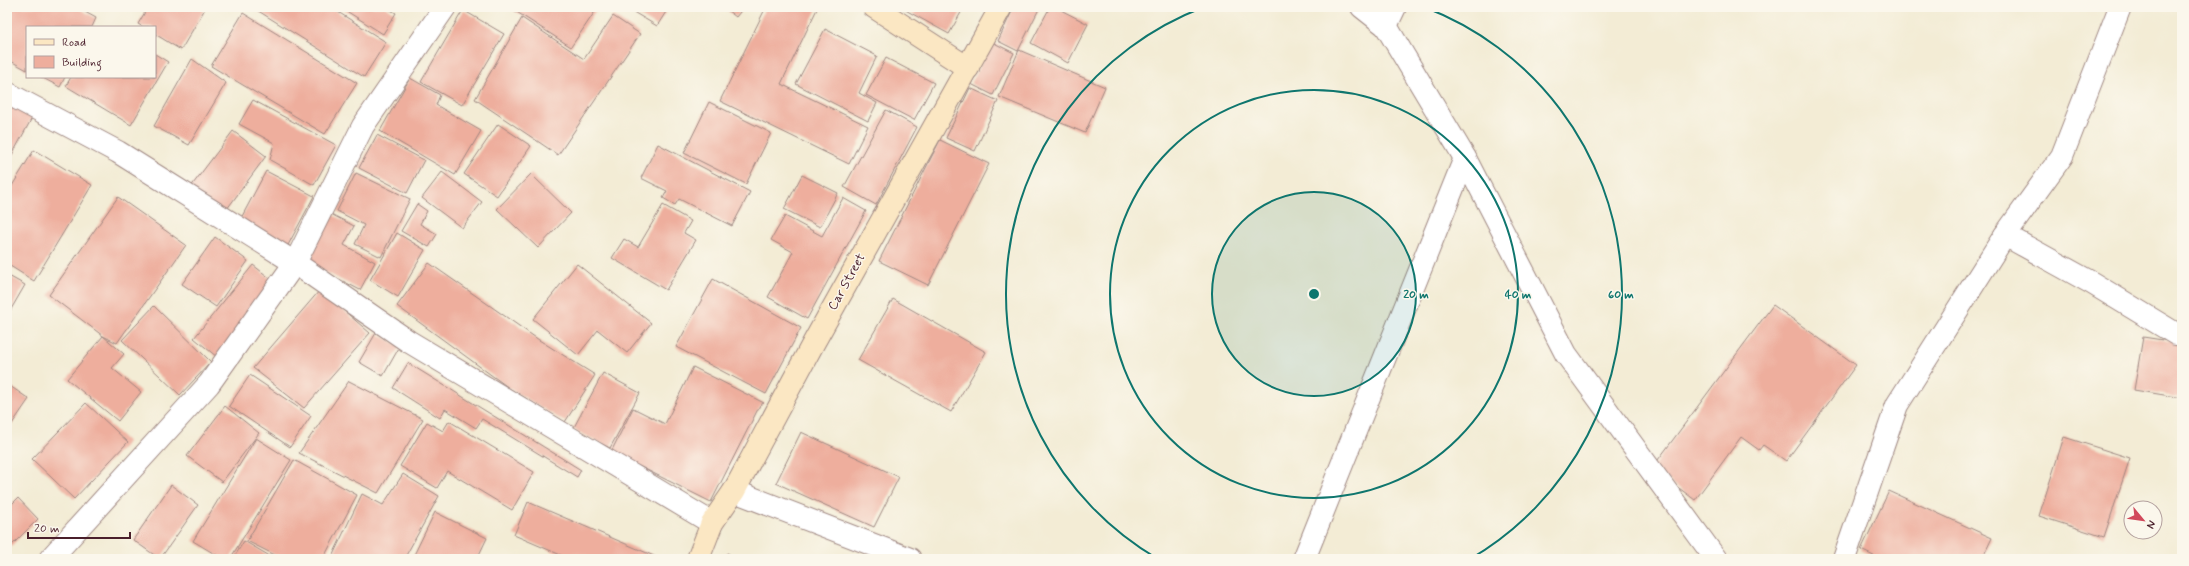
<svg xmlns="http://www.w3.org/2000/svg" width="2189" height="566" font-family="Mynerve,sans-serif">
	<style>
		.building { fill: #eeae9d }
		.lines { fill: none; stroke-linecap: round; stroke-linejoin: round }
		.street-casing { stroke: #9e8680; stroke-width: 24 }
		.secondary-casing { stroke: #9e8680; stroke-width: 24 }
		.street { stroke: #fff; stroke-width: 22 }
		.secondary { stroke: #fbe7c3; stroke-width: 22 }
		.ring { fill: none; stroke: #0f766e; stroke-width: 2 }
		.labels { text-anchor: middle; dominant-baseline: central; stroke-width: 3; stroke-linejoin: round; paint-order: stroke }
		.street-label { font-size: 13px; fill: #4a1f2b; stroke: #fbf7ec }
		.centre { fill: #0f766e; stroke: #fbf7ec; stroke-width: 2 }
		.ring-label { font-size: 12px; text-anchor: middle; font-weight: bold; fill: #0f766e; stroke: #fbf7ec; stroke-width: 3; stroke-linejoin: round; paint-order: stroke }
	</style>
	<rect width="100%" height="100%" fill="#fbf7ec"/>
	<filter id="ink" filterUnits="userSpaceOnUse"><feTurbulence type="fractalNoise" baseFrequency=".025" numOctaves="2"/><feDisplacementMap in="SourceGraphic" scale="8" xChannelSelector="R" yChannelSelector="G"/><feConvolveMatrix kernelMatrix="1 2 1 2 8 2 1 2 1" color-interpolation-filters="sRGB"/></filter>
	<filter id="wash" filterUnits="userSpaceOnUse"><feTurbulence type="fractalNoise" baseFrequency=".012" numOctaves="4" result="noise"/><feDisplacementMap in="SourceGraphic" scale="16" xChannelSelector="R" yChannelSelector="G"/><feGaussianBlur stdDeviation="0.9" result="paint"/><feColorMatrix in="noise" values="0 0 0 0 0 0 0 0 0 0 0 0 0 0 0 0 0 1.4 0 .05"/><feComposite in="paint" operator="in"/></filter>
	<g filter="url(#wash)">
		<rect width="100%" height="100%" fill="#f3ecd5"/>
		<g id="blocks">
			<g class="building">
				<path d="M7 7H76L96 18 92 27H27V70L7 59Z"/>
				<path d="M148 7H206L181 50 155 34V27H143L138 24Z"/>
				<path d="M252 7H330L386 42 364 77Z"/>
				<path d="M340 7H385L396 13 383 34Z"/>
				<path d="M509 7H598L571 47Z"/>
				<path d="M625 7H669L657 26Z"/>
				<path d="M723 7H744L736 17Z"/>
				<path d="M766 7H812L817 9 781 84 868 126 849 164 720 101Z"/>
				<path d="M900 7H964L949 34Z"/>
				<path d="M1014 7H1040L1018 51 998 41Z"/>
				<path d="M1050 7H1055L1088 24 1068 63 1031 43Z"/>
				<path d="M463 10 504 34 462 105 421 82Z"/>
				<path d="M243 13 357 83 325 134 211 66Z"/>
				<path d="M613 16 640 34 558 155 475 99 522 18 584 59Z"/>
				<path d="M825 29 877 56 859 93 877 103 868 121 796 84Z"/>
				<path d="M992 42 1014 53 993 95 971 84Z"/>
				<path d="M1019 50 1105 87 1085 133 999 97Z"/>
				<path d="M155 54 168 62 131 125 66 86 71 77H155Z"/>
				<path d="M886 58 934 83 914 120 866 95Z"/>
				<path d="M192 59 226 83 189 145 154 126Z"/>
				<path d="M41 77H65L60 87Z"/>
				<path d="M410 78 440 95 436 105 481 131 455 175 380 131Z"/>
				<path d="M970 88 998 101 975 151 946 138Z"/>
				<path d="M253 100 336 145 314 185 270 160 274 143 239 124Z"/>
				<path d="M7 102 33 116 7 164Z"/>
				<path d="M709 102 771 133 746 184 684 153Z"/>
				<path d="M886 110 917 127 876 205 844 187Z"/>
				<path d="M498 124 531 146 497 196 464 174Z"/>
				<path d="M233 131 266 156 224 213 190 188Z"/>
				<path d="M377 135 424 160 407 193 359 168Z"/>
				<path d="M940 140 989 164 928 285 879 261Z"/>
				<path d="M658 144 750 192 732 226 679 199 675 205 663 198 667 191 641 178Z"/>
				<path d="M34 150 92 185 34 281 7 264V194Z"/>
				<path d="M266 171 314 196 286 249 238 224Z"/>
				<path d="M442 172 482 202 462 228 422 198Z"/>
				<path d="M356 173 410 199 381 257 355 244 364 225 337 211Z"/>
				<path d="M531 174 571 213 538 248 497 209Z"/>
				<path d="M802 175 838 193 820 227 784 209Z"/>
				<path d="M118 197 186 245 117 343 103 336 49 295Z"/>
				<path d="M843 198 866 211 807 319 768 297 793 252 771 240 785 216 822 236Z"/>
				<path d="M417 204 427 211 420 224 437 234 429 247 401 231Z"/>
				<path d="M663 205 691 221 684 233 696 240 666 290 612 258 624 239 638 247Z"/>
				<path d="M329 213 354 226 344 245 375 262 360 290 303 260Z"/>
				<path d="M397 233 425 250 398 297 370 280Z"/>
				<path d="M215 237 248 261 216 307 182 284Z"/>
				<path d="M429 263 539 340 595 375 565 422 509 388 397 306Z"/>
				<path d="M577 264 651 323 627 353 598 330 578 355 533 319Z"/>
				<path d="M253 265 276 283 217 357 194 338Z"/>
				<path d="M7 275 25 285 10 311 7 309Z"/>
				<path d="M713 279 801 328 766 394 676 347Z"/>
				<path d="M320 290 370 333 304 408 253 368Z"/>
				<path d="M893 299 986 352 951 412 858 360Z"/>
				<path d="M1773 305 1856 365 1786 461 1763 445 1759 450 1741 437 1695 500 1652 468Z"/>
				<path d="M154 306 211 362 180 395 122 340Z"/>
				<path d="M376 333 400 346 383 376 359 362Z"/>
				<path d="M103 336 124 354 112 368 141 392 118 421 67 379Z"/>
				<path d="M2143 337 2182 343V398L2134 390Z"/>
				<path d="M408 363 581 470 577 477 482 419 476 428 445 409 440 418 393 388Z"/>
				<path d="M693 367 764 403 760 405 711 502 611 452 633 408 665 424Z"/>
				<path d="M603 373 640 393 610 448 573 429Z"/>
				<path d="M250 375 311 416 290 447 229 406Z"/>
				<path d="M349 381 423 419 378 493 299 453Z"/>
				<path d="M7 384 29 399 12 424 7 421Z"/>
				<path d="M86 403 128 442 74 499 32 459Z"/>
				<path d="M225 406 259 433 222 482 187 456Z"/>
				<path d="M449 421 534 472 512 510 447 471 437 488 400 466 427 422 443 431Z"/>
				<path d="M801 432 899 477 874 527 776 483Z"/>
				<path d="M2064 437 2130 458 2104 537 2039 516Z"/>
				<path d="M256 438 291 460 230 559H223L193 541Z"/>
				<path d="M294 460 357 495 323 559H283L247 541Z"/>
				<path d="M403 474 439 496 404 559H331L362 494 383 505Z"/>
				<path d="M171 485 198 505 160 559 133 540Z"/>
				<path d="M1889 491 1992 538 1982 559H1880L1861 550Z"/>
				<path d="M18 498 38 519 7 550V509Z"/>
				<path d="M528 502 661 559H570L514 535Z"/>
				<path d="M435 512 487 538 477 559H412Z"/>
				<path d="M244 541 275 559H233Z"/>
				<path d="M727 553 740 559H724Z"/>
			</g>
		</g>
	</g>
	<g filter="url(#ink)">
		<use href="#blocks" fill-opacity="0" stroke="#9e8680" stroke-width="1"/>
		<g class="lines">
			<g class="street-casing">
				<g id="street">
					<path d="M1362 7 1386 26 1465 158 1566 354 1716 559"/>
					<path d="M1386 26 1395 7"/>
					<path d="M7 93 118 152 295 263 408 341 712 523"/>
					<path d="M2005 235 2092 283 2176 334 2182 335"/>
					<path d="M734 491 910 559"/>
					<path d="M50 559 209 384 295 263 363 126 445 7"/>
					<path d="M1304 559 1465 158"/>
					<path d="M1844 559 1897 405 2005 235 2062 156 2120 7"/>
				</g>
			</g>
			<g class="secondary-casing">
				<g id="secondary">
					<path d="M874 7 968 68"/>
					<path d="M698 559 712 523 734 491 814 342 1001 7"/>
				</g>
			</g>
			<use href="#street" class="street"/>
			<use href="#secondary" class="secondary"/>
		</g>
	</g>
	<circle cx="1314" cy="294" r="102" fill="#0f766e" fill-opacity=".12"/>
	<g class="ring">
		<circle cx="1314" cy="294" r="102"/>
		<circle cx="1314" cy="294" r="204"/>
		<path d="M1158 559A307 307 0 0 1 1204 7M1424 7A307 307 0 0 1 1470 559"/>
	</g>
	<g class="labels">
		<g class="street-label">
			<text transform="translate(847 282) rotate(-61)">Car Street</text>
		</g>
	</g>
	<circle cx="1314" cy="294" r="6" class="centre"/>
	<g class="ring-label">
		<text x="1416" y="298">20 m</text>
		<text x="1518" y="298">40 m</text>
		<text x="1621" y="298">60 m</text>
	</g>
	<rect width="2189" height="566" fill="none" stroke="#fbf7ec" stroke-width="24"/>
	<rect x="26" y="26" width="130" height="52" fill="#fbf7ec" stroke="#b4a19f"/>
	<rect x="34" y="39" width="20" height="6" fill="#fbe7c3" stroke="#b4a19f"/>
	<text x="62" y="46" font-size="12" fill="#4a1f2b">Road</text>
	<rect x="34" y="56" width="20" height="12" fill="#eeae9d" stroke="#b4a19f"/>
	<text x="62" y="66" font-size="12" fill="#4a1f2b">Building</text>
	<g transform="translate(2143 520) rotate(119)"><circle r="19" fill="#fbf7ec" stroke="#b4a19f"/>
	<path d="M0-3L7 15L0 10L-7 15Z" fill="#d1495b"/>
	<text y="-6" font-size="11" font-weight="bold" text-anchor="middle" fill="#4a1f2b">N</text>
	</g>
	<path d="M28 532v6h102v-6" fill="none" stroke="#4a1f2b" stroke-width="2"/>
	<text x="34" y="532" font-size="12" fill="#4a1f2b" stroke="#fbf7ec" stroke-width="3" paint-order="stroke">20 m</text>
</svg>
